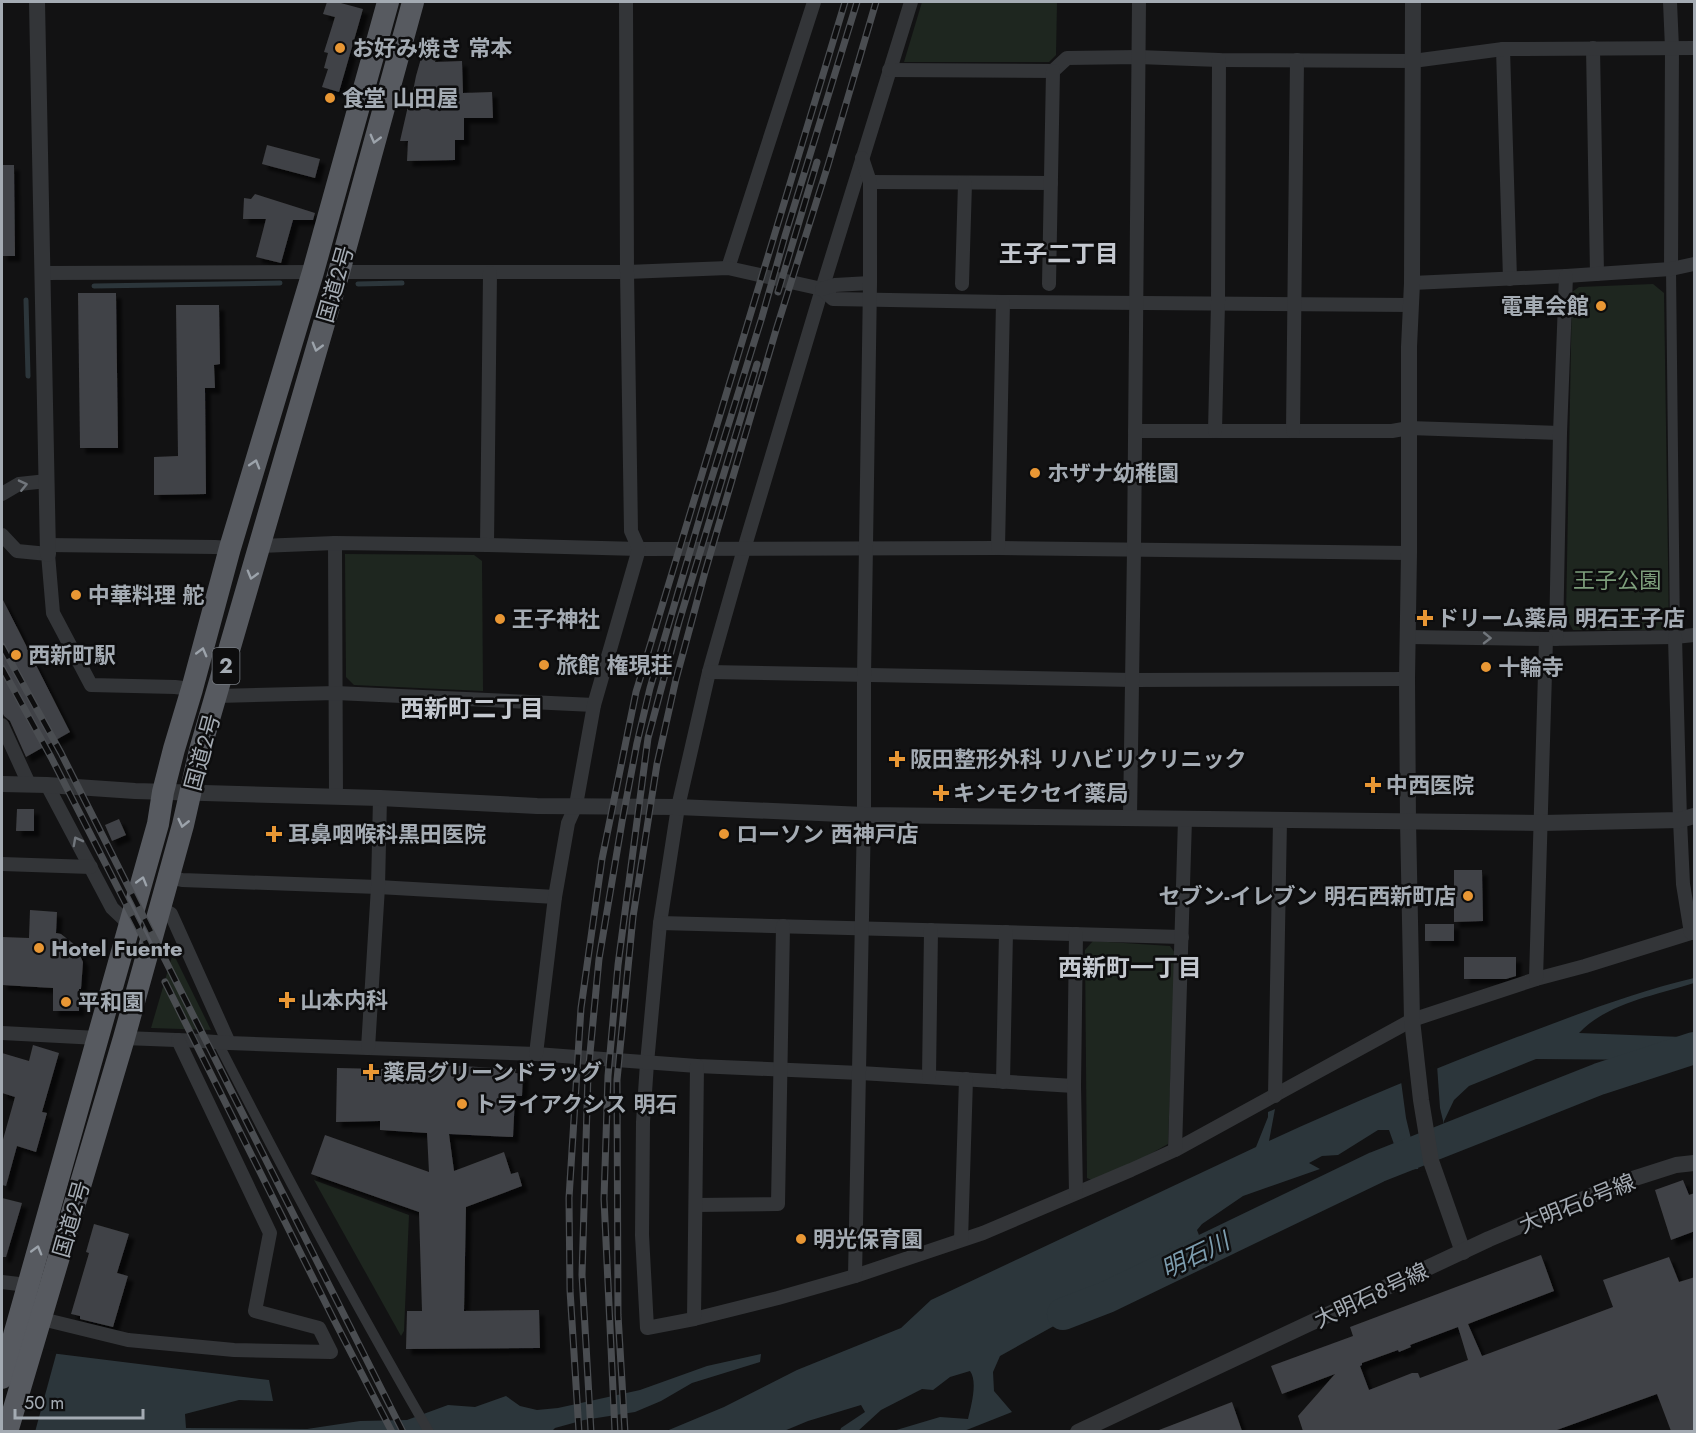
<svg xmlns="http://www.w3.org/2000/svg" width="1696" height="1433" font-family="Jost,'Noto Sans JP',sans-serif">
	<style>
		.green { fill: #1e261f }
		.water { fill: #2c363b }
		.pier { fill: #121213 }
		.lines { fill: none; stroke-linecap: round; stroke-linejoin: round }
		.stream { stroke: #2c363b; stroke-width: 5 }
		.river { stroke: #2c363b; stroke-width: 32 }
		.building { fill: #414246; fill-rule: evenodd; filter: url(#shadow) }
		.pedestrian { stroke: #333538; stroke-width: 10 }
		.minor { stroke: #333538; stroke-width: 14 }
		.tertiary { stroke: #333538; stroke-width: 16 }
		.trunk { stroke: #575a60; stroke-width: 22 }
		.rail-casing { stroke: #4a4d51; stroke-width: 7 }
		.rail { stroke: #0d0d0e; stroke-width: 4.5; stroke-dasharray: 14; stroke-linecap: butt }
		.oneway { stroke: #9ca3ab }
		.oneway2 { stroke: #71767c }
		.poi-dot { fill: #e99734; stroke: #0d0d0e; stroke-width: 2 }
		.labels { text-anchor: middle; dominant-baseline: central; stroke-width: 5; stroke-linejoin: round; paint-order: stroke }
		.shield { fill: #0d0d0e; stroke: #777c82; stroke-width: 1.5 }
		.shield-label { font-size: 21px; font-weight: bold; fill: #a4abb3 }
		.poi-label { font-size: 22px; font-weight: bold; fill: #a4abb3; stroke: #0d0d0e; text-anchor: start }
		.street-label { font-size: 22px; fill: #a4abb3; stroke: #0d0d0e }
		.park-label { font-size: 22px; fill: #7d9e7b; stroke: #0d0d0e }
		.neighbourhood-label { font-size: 24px; font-weight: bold; fill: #c5c9d0; stroke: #0d0d0e }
		.water-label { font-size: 24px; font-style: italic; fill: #7c9cae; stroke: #0d0d0e }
	</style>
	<defs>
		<filter id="shadow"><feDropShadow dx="5.5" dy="5.5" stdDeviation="1.5" flood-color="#0009"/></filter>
	</defs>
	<rect width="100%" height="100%" fill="#121213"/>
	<g class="green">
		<path d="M922 2H1057L1056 55 1049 62H904Z"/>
		<path d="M1653 284 1664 293 1669 630H1573L1566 617 1572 292 1579 287Z"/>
		<path d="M345 554 474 555 482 561 483 691 354 685 346 677Z"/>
		<path d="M1093 941 1170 946 1175 953 1168 1144 1138 1161 1094 1181 1087 1178 1085 950Z"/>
		<path d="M173 953 211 1030 151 1028Z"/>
		<path d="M314 1180 409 1215 404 1331 401 1336Z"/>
	</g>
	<g class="water">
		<path d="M1694 978V983C1657 995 1607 1003 1579 1033L1682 1037 1694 1039V1062L1659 1060 1536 1059 1469 1086 1454 1100 1444 1121 1442 1150 1432 1168 1403 1170 1389 1130H1378L1338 1155 1322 1156 1309 1163 1320 1169 1243 1196 1202 1224 1197 1230 1199 1235 1255 1223 1291 1222 1293 1224 1213 1252 1190 1255 1161 1287H1147L1133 1282 1000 1356 993 1372 994 1391 1012 1412 964 1431H893L940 1417 968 1419C971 1406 978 1382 970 1371L950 1377 933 1390 922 1389 881 1410 858 1431H840L841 1428 865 1412 861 1405 808 1421 784 1431 664 1432 724 1407 797 1370 901 1328 931 1300 1256 1147 1268 1117V1112L1275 1109 1269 1141C1351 1103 1434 1069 1517 1037 1576 1015 1634 992 1694 978Z"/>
		<path d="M2 1347 269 1380 273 1401 239 1400 185 1414 186 1428 307 1429 360 1421 407 1420 448 1405 475 1407 506 1396 520 1406 537 1410 558 1408 640 1390 707 1366 761 1354 760 1362 692 1383 661 1401 635 1412 584 1420 555 1428 552 1431 2 1432Z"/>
	</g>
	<g class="pier">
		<path d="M1437 1065 1440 1108 1446 1133 1445 1151 1442 1162 1433 1171 1419 1172 1406 1118 1401 1081Z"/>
		<path d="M2 1344 57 1351 35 1432 2 1431Z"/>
	</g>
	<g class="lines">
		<g class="stream">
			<path d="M358 284 402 283"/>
			<path d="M94 286 280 283"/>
			<path d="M26 300 28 376"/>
		</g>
		<path class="river" d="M1063 1314 1107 1297 1377 1167 1599 1079 1694 1048"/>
	</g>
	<g class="building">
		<path d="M327 2H337L363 9 339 92 322 87 328 69 324 68 328 53 324 52 335 17 323 14Z"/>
		<path d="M427 37 440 40 435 62 462 61 463 93 492 92 493 118H464V140H455V160L407 161 408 141H400L408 106H410L416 76Z"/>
		<path d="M267 145 320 159 315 178 262 164Z"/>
		<path d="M2 165H14L15 256H2Z"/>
		<path d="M255 194 315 213 313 220H293L281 263 256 257 266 219H243L244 198 251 199Z"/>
		<path d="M78 293H116L118 448H80Z"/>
		<path d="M176 305H219L220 364 214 365 215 388H205L206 494 154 495V457L178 456Z"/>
		<path d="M2 598 70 732 26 757 10 721 4 716 2 712Z"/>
		<path d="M17 809H34V831H16Z"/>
		<path d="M119 819 126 835 112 841 105 825Z"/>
		<path d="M1454 870H1482L1483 921 1454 922Z"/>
		<path d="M30 910 57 912 56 933 61 934 75 945 83 962 81 989H79V1011H53V988L2 985V937L29 938Z"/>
		<rect x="1425" y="924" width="29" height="17"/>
		<path d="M1464 957H1516V976L1506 979H1464Z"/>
		<path d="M33 1045 59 1053 42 1112 47 1113 36 1152 17 1146 6 1186 2 1185V1143L15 1097 2 1093V1053L29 1061Z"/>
		<path d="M442 1065 516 1069 515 1073 523 1074 522 1096H515L513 1137 449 1134 454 1171 504 1152 511 1174 518 1172 522 1186 466 1207 464 1311 539 1310 540 1348 406 1349 407 1311H422L419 1212 311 1174 325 1135 429 1172 427 1133 380 1130V1121L336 1122 337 1068 383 1069V1066L442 1069Z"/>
		<path d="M1683 1180 1689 1195 1695 1193V1231L1671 1240 1655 1190Z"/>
		<path d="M2 1198 22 1203 6 1257H2Z"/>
		<path d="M94 1224 129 1234 117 1273 128 1276 113 1327 80 1319V1316L71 1314 89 1253 86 1252Z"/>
		<path d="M1541 1255 1554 1291 1468 1324 1482 1356 1613 1307 1603 1280 1669 1257 1679 1282 1695 1277V1431H1671L1657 1394 1554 1431H1303L1298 1416 1335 1374 1282 1394 1271 1366 1353 1336 1350 1327ZM1458 1327 1468 1360 1420 1378 1418 1373H1412L1369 1390 1360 1366 1362 1365V1363L1398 1350 1399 1352 1411 1347 1410 1345Z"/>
		<path d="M1232 1402 1242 1431H1159V1430Z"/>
	</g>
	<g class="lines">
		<g class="pedestrian">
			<path d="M1671 269 1675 637"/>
			<path d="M218 1043C285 1174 355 1304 429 1432"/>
		</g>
		<g class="minor">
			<path d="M911 2 822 289 744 549 709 672 678 807 660 923 647 1063 643 1122 642 1235 647 1328 694 1319 778 1298 855 1276 983 1233 1131 1170 1175 1150 1412 1020 1536 979 1585 966 1694 932"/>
			<path d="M1670 2 1672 48 1671 269"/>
			<path d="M1593 48 1597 274"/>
			<path d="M1503 49 1510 279"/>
			<path d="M889 70 1053 71 1067 58 1138 57 1219 60 1413 61 1503 49 1694 48"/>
			<path d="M870 182 1051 183"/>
			<path d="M728 268 814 2"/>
			<path d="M339 272H627L728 268 822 289 833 299 1003 302 1411 305"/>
			<path d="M43 273 313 272"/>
			<path d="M1412 283 1566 276 1671 269 1694 264"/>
			<path d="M962 284 965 183"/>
			<path d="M1049 284 1053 71"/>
			<path d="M822 289 835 285 870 283"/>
			<path d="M1135 431H1392L1409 428 1560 433"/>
			<path d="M1215 431 1218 303 1219 60"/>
			<path d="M1293 431 1297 60"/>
			<path d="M2 494 19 484 47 481"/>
			<path d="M2 535 17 551 48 554 53 613 91 685 175 687 192 689"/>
			<path d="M335 543 336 797"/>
			<path d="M47 545 215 547 230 548"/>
			<path d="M487 545 490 273"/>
			<path d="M260 546 335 543 487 545 639 549 998 548 1409 553"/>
			<path d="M998 548 1003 302"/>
			<path d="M1408 637 1546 639 1675 637 1694 635"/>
			<path d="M1675 637 1680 820 1683 884 1691 933"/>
			<path d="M1556 639 1560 433 1566 276"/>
			<path d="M709 672 1133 680 1407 679"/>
			<path d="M217 696 336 693 594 705"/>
			<path d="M2 725 29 784"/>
			<path d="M47 785 112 908 130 925"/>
			<path d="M1130 817 1134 550 1139 2"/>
			<path d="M2 864 91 867"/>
			<path d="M169 877 182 880 378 887 555 897"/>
			<path d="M160 908 171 914 229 1043"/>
			<path d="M660 923 1182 937"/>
			<path d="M1536 979 1546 639"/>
			<path d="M2 1033 98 1038"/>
			<path d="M124 1038 202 1041 229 1043 536 1054 697 1066 860 1073 1074 1086"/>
			<path d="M368 1048 378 887 380 798"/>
			<path d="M536 1054 555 897 568 823 576 805 594 705 639 549 631 531 627 272 626 2"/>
			<path d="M929 1077 931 930"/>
			<path d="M1003 1082 1006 932"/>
			<path d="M1275 1096 1280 820"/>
			<path d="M1175 1150 1185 819"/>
			<path d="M1076 1193 1074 1086 1076 934"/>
			<path d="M696 1205 778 1204 783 926"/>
			<path d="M961 1240 966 1079"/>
			<path d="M855 1276 864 815V676L870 283V182L862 158"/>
			<path d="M2 1282 27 1285"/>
			<path d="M42 1319 128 1340 234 1350 331 1352 319 1328 255 1311 270 1233 178 1040"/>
			<path d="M694 1319 697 1066"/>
		</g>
		<g class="tertiary">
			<path d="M37 2 48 554"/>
			<path d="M1413 2 1412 283 1409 347V553L1407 679 1408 821 1412 1020 1421 1100 1431 1161 1463 1252"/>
			<path d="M2 784 47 785 135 791 380 798 537 806 678 807 864 815 1542 823 1680 820 1694 816"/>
			<path d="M1078 1432 1489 1239 1626 1181 1676 1165 1694 1163"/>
		</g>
		<g class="trunk">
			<path d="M2 1378 158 824 163 792 174 749 192 689 230 548 313 272 388 2"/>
			<path d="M7 1432 124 1038 183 825 200 750 339 272 413 2"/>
		</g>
		<g class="rail-casing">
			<g id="rail">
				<path d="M778 292 817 162"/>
				<path d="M2 646 61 753 403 1432"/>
				<path d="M2 668 51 757 149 949"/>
				<path d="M165 982 333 1318 392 1432"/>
				<path d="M579 1432 570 1290 569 1198 581 1008 602 859 636 692 845 2"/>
				<path d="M591 1432 582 1275 588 1074 599 959 622 822 637 743 650 688 708 490 762 317 785 236 857 2"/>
				<path d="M615 1432 604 1199 608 1076 618 965 648 738 679 622 757 364"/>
				<path d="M625 1432 618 1315 617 1080 633 917 657 764 676 679 705 572 776 330 828 165 876 2"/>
			</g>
		</g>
		<use href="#rail" class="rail"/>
	</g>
	<defs><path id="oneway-chevron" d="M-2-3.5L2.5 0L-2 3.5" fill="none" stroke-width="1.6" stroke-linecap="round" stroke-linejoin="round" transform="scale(1.5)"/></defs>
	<g class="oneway">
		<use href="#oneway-chevron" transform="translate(375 139) rotate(105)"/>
		<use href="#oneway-chevron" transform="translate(317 347) rotate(106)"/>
		<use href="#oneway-chevron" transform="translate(255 464) rotate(-73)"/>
		<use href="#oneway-chevron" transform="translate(252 575) rotate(106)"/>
		<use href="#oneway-chevron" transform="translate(202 652) rotate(-75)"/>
		<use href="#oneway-chevron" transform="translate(183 823) rotate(103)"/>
		<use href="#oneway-chevron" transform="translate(142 881) rotate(-74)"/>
		<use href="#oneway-chevron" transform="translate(37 1250) rotate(-74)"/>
	</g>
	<g class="oneway2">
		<use href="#oneway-chevron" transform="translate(23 485) rotate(-13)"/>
		<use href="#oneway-chevron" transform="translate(1487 638) rotate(1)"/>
		<use href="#oneway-chevron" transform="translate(77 841) rotate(-118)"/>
	</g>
	<g class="poi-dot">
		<circle cx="340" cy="48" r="6"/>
		<circle cx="330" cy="98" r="6"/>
		<circle cx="1601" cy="306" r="6"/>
		<circle cx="1035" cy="473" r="6"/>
		<circle cx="76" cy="595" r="6"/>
		<path d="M1422 609h6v6h6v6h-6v6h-6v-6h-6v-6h6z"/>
		<circle cx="500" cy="619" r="6"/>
		<circle cx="16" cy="655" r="6"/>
		<circle cx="544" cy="665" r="6"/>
		<circle cx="1486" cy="667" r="6"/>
		<path d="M894 750h6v6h6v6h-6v6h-6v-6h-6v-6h6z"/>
		<path d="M1370 776h6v6h6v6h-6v6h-6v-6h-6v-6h6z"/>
		<path d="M938 784h6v6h6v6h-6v6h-6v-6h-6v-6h6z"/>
		<path d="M271 825h6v6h6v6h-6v6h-6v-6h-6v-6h6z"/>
		<circle cx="724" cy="834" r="6"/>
		<circle cx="1468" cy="896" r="6"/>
		<circle cx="39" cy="948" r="6"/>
		<path d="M284 991h6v6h6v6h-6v6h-6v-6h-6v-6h6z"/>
		<circle cx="66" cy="1002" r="6"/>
		<path d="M368 1063h6v6h6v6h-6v6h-6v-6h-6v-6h6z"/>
		<circle cx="462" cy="1104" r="6"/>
		<circle cx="801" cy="1239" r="6"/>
	</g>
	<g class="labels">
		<rect class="shield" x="212.5" y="648" width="27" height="36" rx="4.5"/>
		<g class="shield-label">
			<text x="226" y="666">2</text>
		</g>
		<g class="poi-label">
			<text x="352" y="48">お好み焼き 常本</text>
			<text x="342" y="98">食堂 山田屋</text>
			<text x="1589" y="306" text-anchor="end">電車会館</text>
			<text x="1047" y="473">ホザナ幼稚園</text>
			<text x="88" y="595">中華料理 舵</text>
			<text x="1437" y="618">ドリーム薬局 明石王子店</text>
			<text x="512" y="619">王子神社</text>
			<text x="28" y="655">西新町駅</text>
			<text x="556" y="665">旅館 権現荘</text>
			<text x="1498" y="667">十輪寺</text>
			<text x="910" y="759">阪田整形外科 リハビリクリニック</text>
			<text x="1386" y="785">中西医院</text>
			<text x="953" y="793">キンモクセイ薬局</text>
			<text x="288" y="834">耳鼻咽喉科黒田医院</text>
			<text x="736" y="834">ローソン 西神戸店</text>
			<text x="1456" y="896" text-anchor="end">セブン-イレブン 明石西新町店</text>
			<text x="51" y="948">Hotel Fuente</text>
			<text x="300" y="1000">山本内科</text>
			<text x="78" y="1002">平和園</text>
			<text x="383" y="1072">薬局グリーンドラッグ</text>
			<text x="474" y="1104">トライアクシス 明石</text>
			<text x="813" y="1239">明光保育園</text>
		</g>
		<g class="street-label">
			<text transform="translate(335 284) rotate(-74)">国道2号</text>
			<text transform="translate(202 752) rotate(-75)">国道2号</text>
			<text transform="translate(1577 1203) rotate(-22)">大明石６号線</text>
			<text transform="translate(71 1219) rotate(-74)">国道2号</text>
			<text transform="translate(1371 1295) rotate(-25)">大明石８号線</text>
		</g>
		<g class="park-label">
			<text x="1617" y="580">王子公園</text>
		</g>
		<g class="neighbourhood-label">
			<text x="1059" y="253">王子二丁目</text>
			<text x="472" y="708">西新町二丁目</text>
			<text x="1130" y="967">西新町一丁目</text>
		</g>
		<g class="water-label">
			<text transform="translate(1195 1255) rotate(-26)">明石川</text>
		</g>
	</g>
	<rect width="1696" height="1433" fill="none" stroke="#a4abb3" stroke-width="6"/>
	<path d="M15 1409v9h128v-9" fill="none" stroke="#a4abb3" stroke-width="3"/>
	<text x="24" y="1409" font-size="18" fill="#a4abb3" stroke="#0d0d0e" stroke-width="4.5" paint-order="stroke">50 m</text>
</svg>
